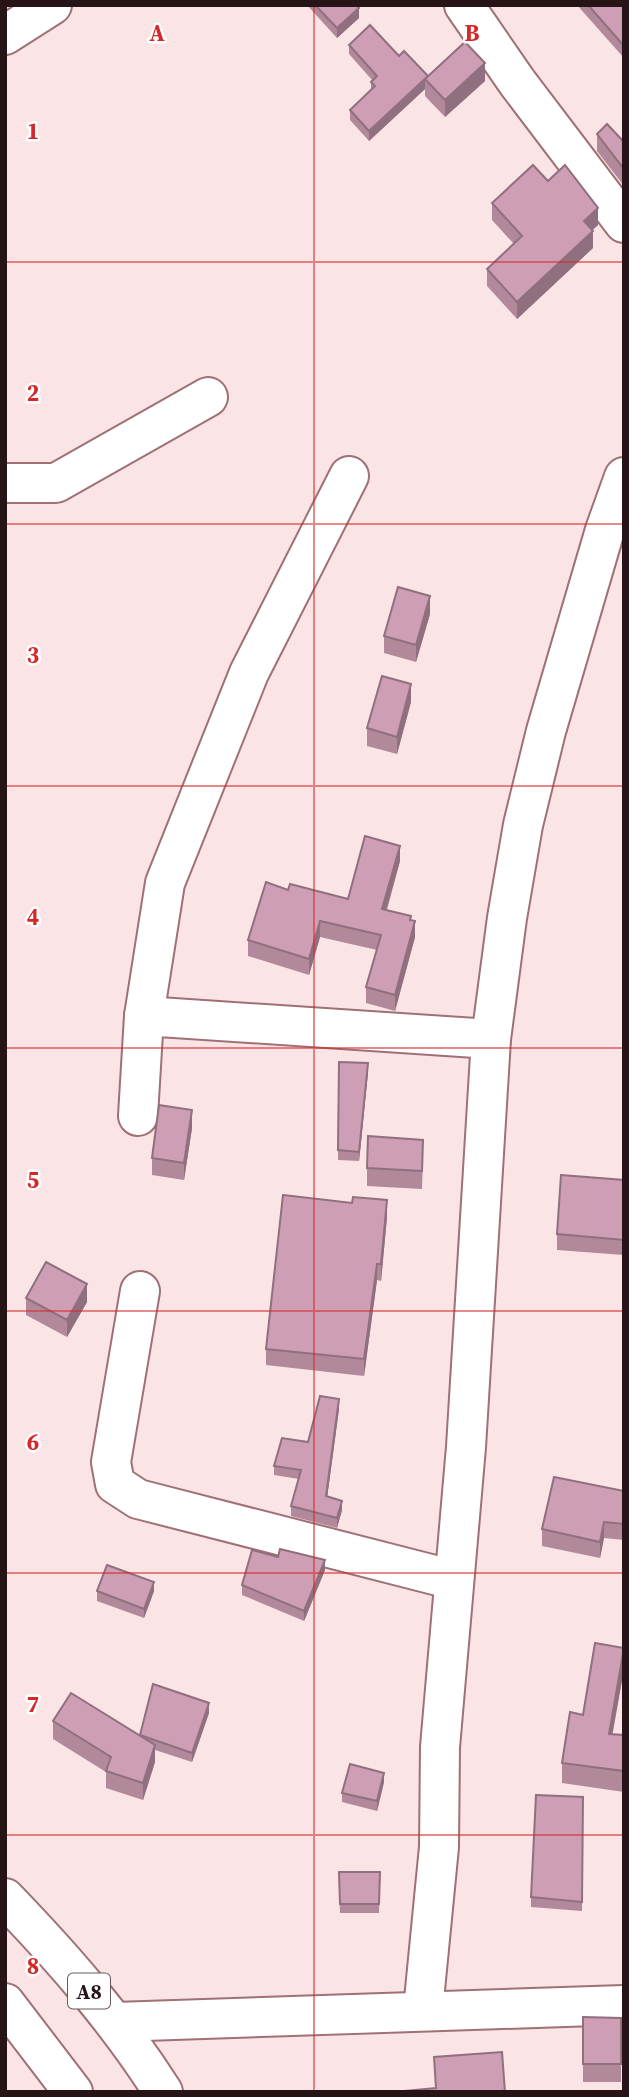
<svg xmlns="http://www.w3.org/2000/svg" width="629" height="2097" font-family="'Source Serif 4',serif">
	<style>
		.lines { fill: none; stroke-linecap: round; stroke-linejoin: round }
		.minor-casing { stroke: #9f7076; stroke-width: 42 }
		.highway-casing { stroke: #9f7076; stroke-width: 42 }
		.minor { stroke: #fff; stroke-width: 38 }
		.highway { stroke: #fff; stroke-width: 38 }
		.wall { fill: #b1899b }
		.shaded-wall { fill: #906f7e }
		.building { fill: #ce9fb4; stroke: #906f7e; stroke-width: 2 }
		.grid { fill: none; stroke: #d62828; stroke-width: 2; stroke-opacity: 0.55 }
		.labels { text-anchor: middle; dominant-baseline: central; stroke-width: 5; stroke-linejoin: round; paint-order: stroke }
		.shield { fill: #fff; stroke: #675a5d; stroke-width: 2 }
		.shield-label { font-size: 21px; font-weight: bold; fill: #261417 }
		.grid-label { font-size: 23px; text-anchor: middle; font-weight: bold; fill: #d62828; stroke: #fff; stroke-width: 5; stroke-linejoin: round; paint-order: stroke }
	</style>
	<rect width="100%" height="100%" fill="#fae4e6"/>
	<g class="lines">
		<g class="minor-casing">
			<g id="minor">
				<path d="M464 5 517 82 624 223"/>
				<path d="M5 35 52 5"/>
				<path d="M5 483H56L208 397"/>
				<path d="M144 1016 165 883 249 673 349 476"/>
				<path d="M138 1116 144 1016 491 1039"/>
				<path d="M140 1291 111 1462 115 1484 138 1499 454 1580"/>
				<path d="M423 2010 439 1847 440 1747 466 1447 491 1039 507 918 523 825 546 731 605 530 624 477"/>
				<path d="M115 2022 624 2005"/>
			</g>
		</g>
		<g class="highway-casing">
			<g id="highway">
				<path d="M5 1898C64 1959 118 2021 163 2092"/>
				<path d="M5 2003 73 2092"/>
			</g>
		</g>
		<use href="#minor" class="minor"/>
		<use href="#highway" class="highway"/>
	</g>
	<g class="wall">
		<path d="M307 5H356L359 18 337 38Z"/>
		<path d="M577 5H624V58Z"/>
		<path d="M349 45 399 56 428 76 485 81 445 117 425 96V89L369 141 350 120V110L371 90V82L373 81 349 54Z"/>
		<path d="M597 134 624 142V186L597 151Z"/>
		<path d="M548 181 598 225 592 230 593 248 517 319 487 286V269L514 244 492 220V203Z"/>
		<path d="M430 614 416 662 384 653V636Z"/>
		<path d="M411 702 397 754 367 746V728Z"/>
		<path d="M400 861 387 910 411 920 415 937 395 1011 366 1003V987L377 950 320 937 309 975 248 956V940L288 890 348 899Z"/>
		<path d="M339 1062 368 1072 359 1161 338 1160Z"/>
		<path d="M192 1128 184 1180 152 1175V1158Z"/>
		<path d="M423 1157 422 1189 367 1186V1168Z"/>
		<path d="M624 1180V1255L557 1250V1234Z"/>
		<path d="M387 1217 381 1281 377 1280 364 1376 266 1365V1349Z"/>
		<path d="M26 1298 87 1302 67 1337 26 1315Z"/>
		<path d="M339 1409 327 1497 342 1510 337 1528 291 1516V1506L299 1479 274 1475V1466L308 1442Z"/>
		<path d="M624 1491V1540L604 1538 600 1558 542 1546V1529Z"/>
		<path d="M278 1557 325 1570 304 1621 242 1595V1585Z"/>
		<path d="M97 1591H154L144 1618 97 1601Z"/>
		<path d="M624 1648V1669L612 1734 624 1735V1792L562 1783V1763L583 1715Z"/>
		<path d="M209 1713 192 1762 155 1750V1762L143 1800 106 1788V1772L53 1739V1721L140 1735Z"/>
		<path d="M384 1782 377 1811 342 1802V1793Z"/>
		<path d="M583 1797 582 1911 531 1907V1897Z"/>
		<path d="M339 1872H380L379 1913H340Z"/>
		<path d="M583 2017 621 2018V2082H583Z"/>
	</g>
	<g class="shaded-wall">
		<path d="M359 8V18L337 38V28Z"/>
		<path d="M485 63V81L445 117V100Z"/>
		<path d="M425 79V89L369 141V131Z"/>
		<path d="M598 208V225L584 238V221Z"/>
		<path d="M593 231V248L517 319V302Z"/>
		<path d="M430 596V614L416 662V645Z"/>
		<path d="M411 684V702L397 754V737Z"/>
		<path d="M400 846V861L382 924V909Z"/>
		<path d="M320 921V937L309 975V959Z"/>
		<path d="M415 921V937L395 1011V995Z"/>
		<path d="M368 1063V1072L359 1161V1152Z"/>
		<path d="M192 1110V1128L184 1180V1163Z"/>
		<path d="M387 1200V1217L381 1281V1264Z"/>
		<path d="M377 1264V1280L364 1376V1359Z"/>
		<path d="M87 1284V1302L67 1337V1320Z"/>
		<path d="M339 1399V1409L326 1506V1496Z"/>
		<path d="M342 1501V1510L337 1528V1518Z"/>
		<path d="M604 1522V1538L600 1558V1542Z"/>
		<path d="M325 1560V1570L304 1621V1611Z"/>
		<path d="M154 1582V1591L144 1618V1609Z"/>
		<path d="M624 1648V1669L609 1754V1734Z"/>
		<path d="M209 1703V1713L192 1762V1753Z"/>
		<path d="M155 1745V1762L143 1800V1783Z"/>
		<path d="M384 1773V1782L377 1811V1801Z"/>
	</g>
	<g class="building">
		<path d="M315 5H356L359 8 337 28Z"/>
		<path d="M588 5H624V46Z"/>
		<path d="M370 25 399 56 404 51 428 76 369 131 350 110 375 86 371 82 377 76 349 45Z"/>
		<path d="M465 42 485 63 445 100 425 79Z"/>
		<path d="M607 124 624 142V169L597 134Z"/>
		<path d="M533 165 548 181 565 165 598 208 584 221 593 231 517 302 487 269 522 236 492 203Z"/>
		<path d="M398 587 430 596 416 645 384 636Z"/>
		<path d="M382 676 411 684 397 737 367 728Z"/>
		<path d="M365 836 400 846 382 909 411 916 410 920 415 921 395 995 366 987 381 935 320 921 309 959 248 940 266 882 288 890 290 884 348 899Z"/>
		<path d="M339 1062 368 1063 359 1152 338 1150Z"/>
		<path d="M159 1105 192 1110 184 1163 152 1158Z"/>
		<path d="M368 1136 423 1140 422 1171 367 1168Z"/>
		<path d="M561 1175 624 1180V1240L557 1234Z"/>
		<path d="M283 1195 352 1203 353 1197 387 1200 381 1264H377L364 1359 266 1349Z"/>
		<path d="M46 1262 87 1284 67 1320 26 1298Z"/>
		<path d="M320 1396 339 1399 326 1496 342 1501 337 1518 291 1506 301 1470 274 1466 282 1438 308 1442Z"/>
		<path d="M554 1477 624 1491V1524L604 1522 600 1542 542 1529Z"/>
		<path d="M280 1549 325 1560 304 1611 242 1585 252 1550 278 1557Z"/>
		<path d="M107 1565 154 1582 144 1609 97 1591Z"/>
		<path d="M595 1643 624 1648 609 1734 624 1735V1771L562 1763 570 1712 583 1715Z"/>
		<path d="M153 1684 209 1703 192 1753 140 1735Z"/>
		<path d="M71 1693 155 1745 143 1783 106 1771 111 1757 53 1721Z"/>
		<path d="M350 1764 384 1773 377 1801 342 1793Z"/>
		<path d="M536 1795 583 1797 582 1902 531 1897Z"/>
		<path d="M339 1872H380L379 1904H340Z"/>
		<path d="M583 2017 621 2018V2064H583Z"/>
		<path d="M502 2052 505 2092H394L436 2088 434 2057Z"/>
	</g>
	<path class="grid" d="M314 5V2092M5 262H624M5 524H624M5 786H624M5 1048H624M5 1311H624M5 1573H624M5 1835H624"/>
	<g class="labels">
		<rect class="shield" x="68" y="1973.5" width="42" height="35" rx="5"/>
		<g class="shield-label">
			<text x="89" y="1991">A8</text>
		</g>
	</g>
	<g class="grid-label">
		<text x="157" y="41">A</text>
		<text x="472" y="41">B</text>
		<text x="33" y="139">1</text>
		<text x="33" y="401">2</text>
		<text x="33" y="663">3</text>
		<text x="33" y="925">4</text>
		<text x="33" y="1188">5</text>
		<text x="33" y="1450">6</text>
		<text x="33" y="1712">7</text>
		<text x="33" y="1974">8</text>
	</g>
	<rect width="629" height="2097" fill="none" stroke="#261417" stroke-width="14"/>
</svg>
